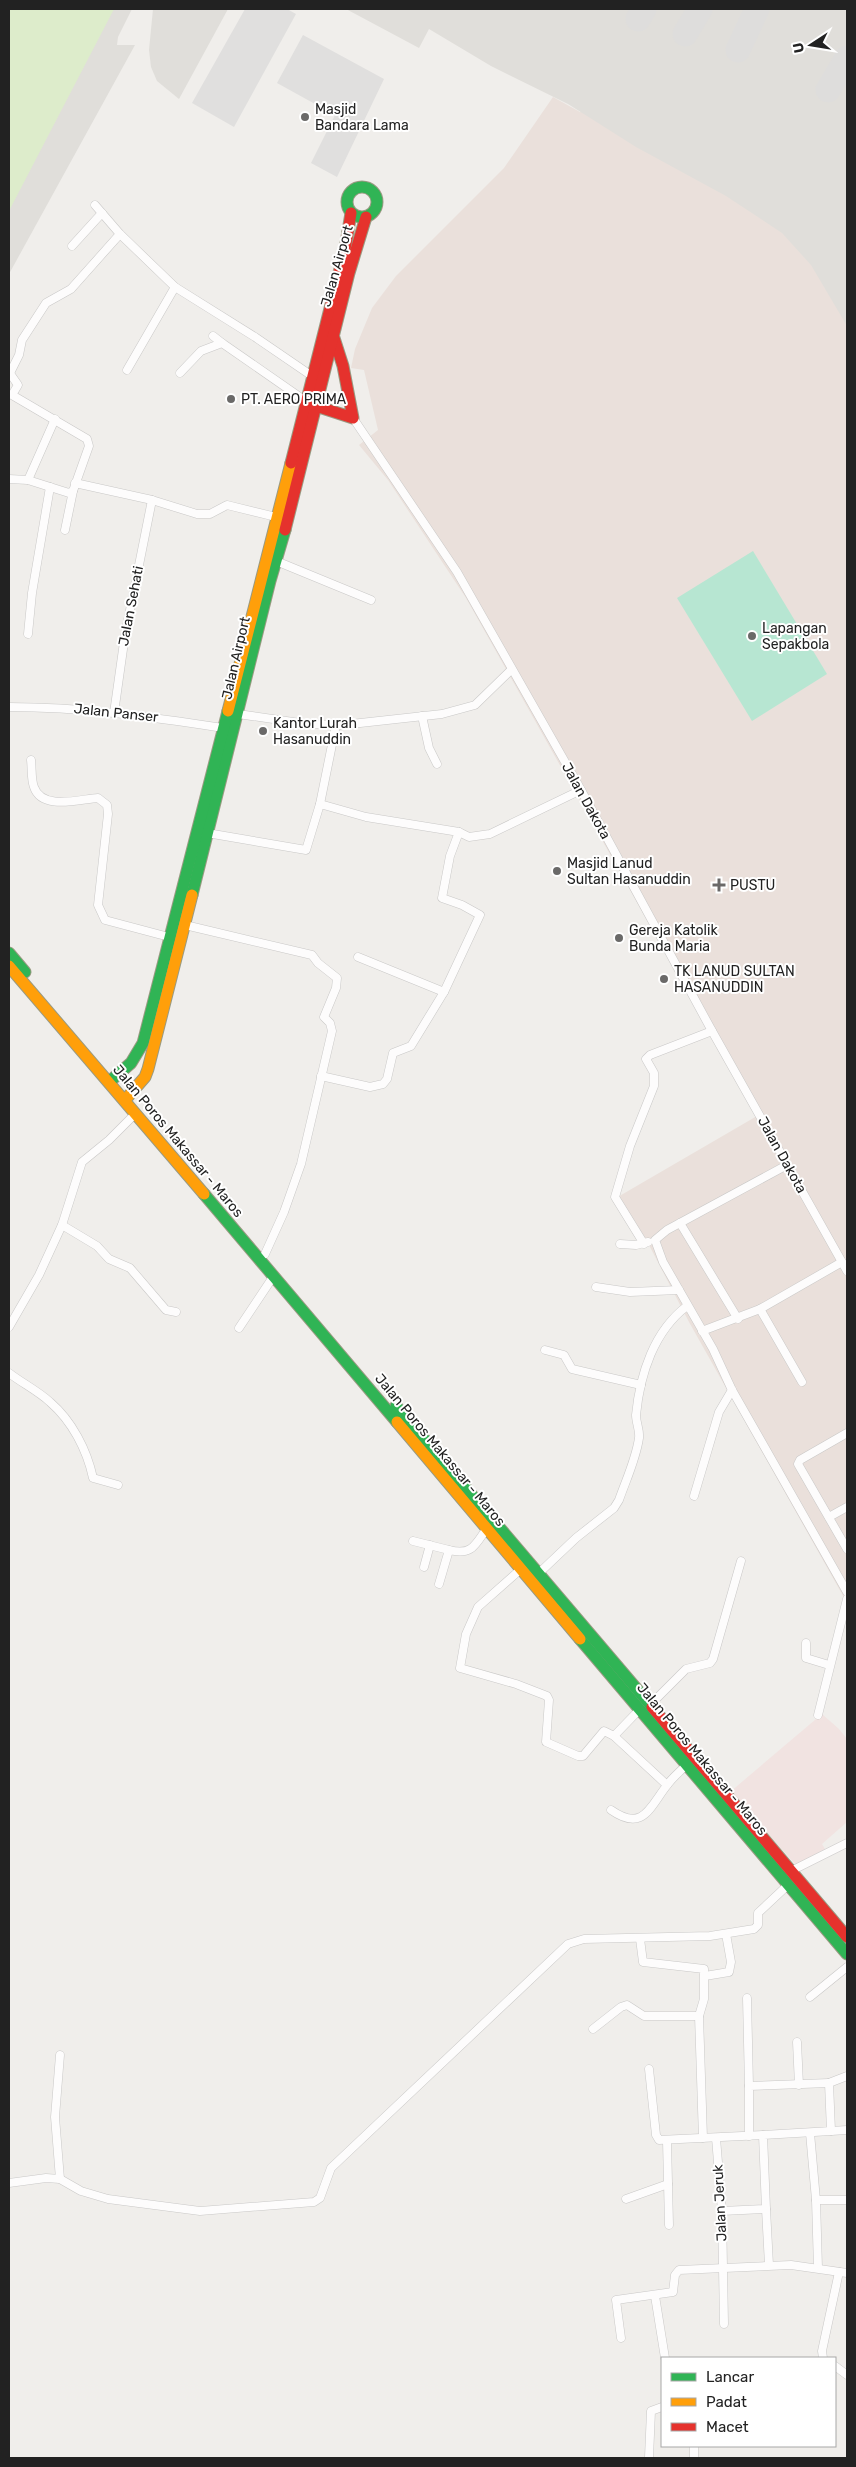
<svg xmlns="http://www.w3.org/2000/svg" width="856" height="2467" font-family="Rubik,sans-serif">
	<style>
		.commercial { fill: #f1e3e1 }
		.military { fill: #eae0db }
		.airport { fill: #e0deda }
		.grass { fill: #ddeccb }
		.pitch { fill: #b7e6d2 }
		.parking { fill: #e0dfde }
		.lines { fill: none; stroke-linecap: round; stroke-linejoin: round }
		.taxiway { stroke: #dedddc; stroke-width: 25 }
		.street-casing { stroke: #c9c8c7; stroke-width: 9 }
		.fast-casing { stroke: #999a82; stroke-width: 13 }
		.slow-casing { stroke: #999a82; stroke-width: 13 }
		.jam-casing { stroke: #999a82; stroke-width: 13 }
		.street { stroke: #fdfcfc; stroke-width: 8 }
		.fast { stroke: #30b455; stroke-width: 11 }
		.slow { stroke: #ff9f0a; stroke-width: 11 }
		.jam { stroke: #e5322d; stroke-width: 11 }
		.poi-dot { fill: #6a6968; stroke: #fff; stroke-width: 2 }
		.labels { text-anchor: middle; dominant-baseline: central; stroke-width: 4; stroke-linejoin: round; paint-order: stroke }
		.poi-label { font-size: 14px; fill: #222; stroke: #fff; text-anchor: start }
		.street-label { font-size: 14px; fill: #222; stroke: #fff }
	</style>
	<rect width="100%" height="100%" fill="#f0eeeb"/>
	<path class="commercial" d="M822 1714 839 1729 847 1739V1822L822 1844 825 1849 796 1865 730 1792Z"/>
	<path class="military" d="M553 97 580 112 847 108V1603L689 1322 649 1245 616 1198 757 1116 466 598 388 480 359 445 378 430 364 370 351 368 355 349 372 308 396 276 504 168Z"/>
	<g class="airport">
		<path d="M9 9H132L118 37 117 45H135L9 274Z"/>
		<path d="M153 9H228L179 99 157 81 151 67 149 50Z"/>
		<path d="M346 9H847V326L811 265 782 233 726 196 636 147 568 104 491 66 429 29 419 48Z"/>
	</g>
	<path class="grass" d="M9 9H114L9 211Z"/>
	<path class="pitch" d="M753 551 827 674 752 721 677 598Z"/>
	<g class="parking">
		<path d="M245 9H287L296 14 234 127 192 103Z"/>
		<path d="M303 35 384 79 337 177 311 163 335 115 277 83Z"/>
	</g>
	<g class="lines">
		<g class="taxiway">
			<path d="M638 19 644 9"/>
			<path d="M685 34 700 9"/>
			<path d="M738 50 757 9"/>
			<path d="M828 90 847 58"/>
		</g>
		<g class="street-casing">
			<g id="street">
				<path d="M95 205 120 234 175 287 255 337 312 376"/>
				<path d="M72 246 102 213"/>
				<path d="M213 336 222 343"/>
				<path d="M127 370 175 287"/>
				<path d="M9 372 18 385 12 395 87 439 89 446 73 491 69 493 28 480 9 479"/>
				<path d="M10 373 19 355 22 340 46 303 71 289 120 234"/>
				<path d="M180 373 201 351 222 343 307 402"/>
				<path d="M353 418 457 572 581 790 712 1031 847 1271"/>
				<path d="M28 480 55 419"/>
				<path d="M75 483 152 500 197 514H210L227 505 276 517"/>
				<path d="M65 530 73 491"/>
				<path d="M276 561 371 600"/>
				<path d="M28 634 32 593 50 487"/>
				<path d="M9 707C81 707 152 717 223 728"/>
				<path d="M114 713 125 635 152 500"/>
				<path d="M238 714 307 724 342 725 442 714 475 705 511 670"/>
				<path d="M422 716 429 748 437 764"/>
				<path d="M31 760C32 768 31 780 34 787 42 811 80 799 98 798L107 805 108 814 98 905 105 920 169 937"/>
				<path d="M320 804 336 725"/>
				<path d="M207 833 306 850 320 804 366 817 459 832"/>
				<path d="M185 925 312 955 318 963 337 978 336 988 324 1017 330 1023 332 1031 301 1164 284 1212 265 1254"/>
				<path d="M358 957 444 992 480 915 462 905 442 898 450 856 459 832 469 837 490 834 581 790"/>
				<path d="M321 1076 370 1087 383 1084 387 1079 393 1053 411 1046 444 992"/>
				<path d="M787 1165 667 1230 655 1240 663 1262 713 1349 732 1390 847 1592"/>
				<path d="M680 1223 738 1319"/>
				<path d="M62 1225 97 1246 109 1259 130 1268 166 1310 176 1312"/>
				<path d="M620 1244 636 1245 648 1242"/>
				<path d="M644 1244 615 1197 630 1146 654 1086V1073L646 1059 650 1055 712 1031"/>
				<path d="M596 1287 630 1292 679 1290"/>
				<path d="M760 1309 802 1382"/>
				<path d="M9 1327 39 1275 62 1225 82 1162 109 1140 136 1113"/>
				<path d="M239 1328 273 1277"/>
				<path d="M702 1331 760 1309 842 1262"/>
				<path d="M545 1350 564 1355 572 1369 641 1385"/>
				<path d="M9 1373C22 1383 38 1391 50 1402 72 1421 87 1450 93 1478L118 1485"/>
				<path d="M847 1433 800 1460 798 1464 847 1549"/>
				<path d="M694 1496 719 1412 732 1390"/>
				<path d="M829 1517 847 1507"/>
				<path d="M413 1541 449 1550"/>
				<path d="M424 1567 430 1545"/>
				<path d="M521 1569 478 1607 466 1634 460 1668 516 1684 547 1696 549 1700 546 1742 578 1756H583L604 1731 614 1736 640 1709"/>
				<path d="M538 1574 576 1538 614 1508 619 1500C626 1480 636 1459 639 1438 640 1430 636 1423 636 1415 640 1374 654 1331 687 1306"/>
				<path d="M439 1584 449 1550C472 1556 475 1545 487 1528"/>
				<path d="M806 1643V1658L829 1665"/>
				<path d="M650 1705 686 1669 710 1663 713 1659 741 1561"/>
				<path d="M818 1715 847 1599"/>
				<path d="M614 1736 667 1785"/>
				<path d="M611 1810C644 1833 650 1806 668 1784 673 1777 681 1771 687 1764"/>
				<path d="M791 1871 847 1843"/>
				<path d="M640 1939 643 1962 704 1969V1999L699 2016 703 2138"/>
				<path d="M705 1976 729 1972 731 1962 726 1934"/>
				<path d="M810 1997 847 1967"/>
				<path d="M747 1998 749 2086"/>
				<path d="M593 2029 621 2007 627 2005 644 2016H699"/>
				<path d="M797 2042 799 2085"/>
				<path d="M60 2055 55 2117 60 2179"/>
				<path d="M649 2069 656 2135 659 2140 763 2135"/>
				<path d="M831 2131 847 2130"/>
				<path d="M810 2133 816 2200H847"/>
				<path d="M749 2136V2086L829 2083"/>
				<path d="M716 2138 722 2211 724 2324"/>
				<path d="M667 2141 669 2225"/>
				<path d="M9 2183 46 2178 60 2179 81 2191 108 2199 200 2211 314 2202 320 2198 331 2168 568 1944 584 1939 710 1936 754 1929 758 1925V1913L789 1884"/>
				<path d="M626 2199 668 2184"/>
				<path d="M816 2200 818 2268"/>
				<path d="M766 2209 769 2265"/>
				<path d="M722 2211 766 2209 763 2135 831 2131 829 2083 847 2076"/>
				<path d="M655 2296 665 2358"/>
				<path d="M621 2338 616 2300 673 2292 675 2275 679 2270 791 2265 847 2273"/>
				<path d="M823 2358 822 2351 839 2272"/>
				<path d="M835 2366 847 2375"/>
				<path d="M694 2446V2458"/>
				<path d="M649 2457 651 2411 662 2407"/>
			</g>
		</g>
		<g class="fast-casing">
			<g id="fast">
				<circle cx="362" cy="202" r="15"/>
				<path d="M192 895 270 581 285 530"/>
				<path d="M9 953 25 972"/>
				<path d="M109 1082 131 1063 143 1043 228 711"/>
				<path d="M204 1194 397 1422"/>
				<path d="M396 1406 652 1707"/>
				<path d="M580 1639 847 1954"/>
			</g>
		</g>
		<g class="slow-casing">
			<g id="slow">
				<path d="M228 711 291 463"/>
				<path d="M9 966 204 1194"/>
				<path d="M125 1100 145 1077 148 1069 192 895"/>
				<path d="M397 1422 580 1639"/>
			</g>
		</g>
		<g class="jam-casing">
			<g id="jam">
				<path d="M310 404 353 418 343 366 334 338"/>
				<path d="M291 463 345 249 351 213"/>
				<path d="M285 530 349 273 366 217"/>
				<path d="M652 1707 847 1937"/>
			</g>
		</g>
		<use href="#street" class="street"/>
		<use href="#fast" class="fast"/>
		<use href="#slow" class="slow"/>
		<use href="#jam" class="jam"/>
	</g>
	<g class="poi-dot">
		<circle cx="305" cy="117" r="5"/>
		<circle cx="231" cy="399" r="5"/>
		<circle cx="752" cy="636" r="5"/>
		<circle cx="263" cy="731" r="5"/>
		<circle cx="557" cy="871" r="5"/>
		<path d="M716.5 877.5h5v5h5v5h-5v5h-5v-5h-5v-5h5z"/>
		<circle cx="619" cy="938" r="5"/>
		<circle cx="664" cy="979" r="5"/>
	</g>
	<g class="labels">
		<g class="poi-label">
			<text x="315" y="109">Masjid<tspan x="315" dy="16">Bandara Lama</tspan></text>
			<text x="241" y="399">PT. AERO PRIMA</text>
			<text x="762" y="628">Lapangan<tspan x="762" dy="16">Sepakbola</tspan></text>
			<text x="273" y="723">Kantor Lurah<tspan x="273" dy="16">Hasanuddin</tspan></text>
			<text x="567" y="863">Masjid Lanud<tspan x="567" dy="16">Sultan Hasanuddin</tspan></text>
			<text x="730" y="885">PUSTU</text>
			<text x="629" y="930">Gereja Katolik<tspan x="629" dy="16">Bunda Maria</tspan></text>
			<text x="674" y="971">TK LANUD SULTAN<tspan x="674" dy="16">HASANUDDIN</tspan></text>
		</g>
		<g class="street-label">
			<text transform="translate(337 266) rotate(-74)">Jalan Airport</text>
			<text transform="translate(131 606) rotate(-79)">Jalan Sehati</text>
			<text transform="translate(236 658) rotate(-77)">Jalan Airport</text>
			<text transform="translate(116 713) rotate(6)">Jalan Panser</text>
			<text transform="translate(586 801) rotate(61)">Jalan Dakota</text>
			<text transform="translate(178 1141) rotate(50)">Jalan Poros Makassar - Maros</text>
			<text transform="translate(782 1155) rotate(61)">Jalan Dakota</text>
			<text transform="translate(440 1450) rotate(50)">Jalan Poros Makassar - Maros</text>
			<text transform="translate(702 1759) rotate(50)">Jalan Poros Makassar - Maros</text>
			<text transform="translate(720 2203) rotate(-93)">Jalan Jeruk</text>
		</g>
	</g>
	<rect width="856" height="2467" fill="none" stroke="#222222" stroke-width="20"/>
	<rect x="661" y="2357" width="175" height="90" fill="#ffffff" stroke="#a7a7a7"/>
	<rect x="671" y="2373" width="25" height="8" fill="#30b455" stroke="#a7a7a7"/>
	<text x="706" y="2382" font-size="15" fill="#222222">Lancar</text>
	<rect x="671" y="2398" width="25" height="8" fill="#ff9f0a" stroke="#a7a7a7"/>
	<text x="706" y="2407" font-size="15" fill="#222222">Padat</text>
	<rect x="671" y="2423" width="25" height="8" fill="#e5322d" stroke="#a7a7a7"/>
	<text x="706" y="2432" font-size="15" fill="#222222">Macet</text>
	<g transform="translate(811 45) rotate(258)" stroke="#ffffff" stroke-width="4" paint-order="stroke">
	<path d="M0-4L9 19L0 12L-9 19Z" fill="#222222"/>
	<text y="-8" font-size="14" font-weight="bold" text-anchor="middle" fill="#222222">U</text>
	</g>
</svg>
